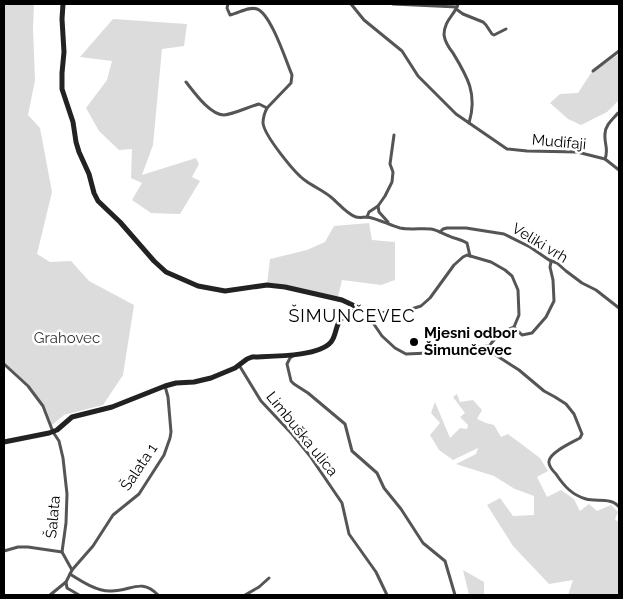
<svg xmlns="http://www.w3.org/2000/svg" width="623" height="599" font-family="Raleway,sans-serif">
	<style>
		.green { fill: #dcdcdc }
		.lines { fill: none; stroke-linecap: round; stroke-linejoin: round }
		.street { stroke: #555; stroke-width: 3 }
		.secondary { stroke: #222; stroke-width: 5 }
		.poi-dot { fill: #000; stroke: #fff; stroke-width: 2 }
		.labels { text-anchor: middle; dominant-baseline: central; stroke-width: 5; stroke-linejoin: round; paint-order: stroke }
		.street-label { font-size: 15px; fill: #000; stroke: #fff }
		.poi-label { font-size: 15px; font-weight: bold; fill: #000; stroke: #fff; text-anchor: start }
		.park-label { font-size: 15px; fill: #333; stroke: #fff }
		.quarter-label { font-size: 18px; letter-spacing: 1px; fill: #000; stroke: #fff }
	</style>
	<rect width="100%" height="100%" fill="#fff"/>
	<g class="green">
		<path d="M4 4H34L33 29 35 80 28 115 40 128 52 192 37 254 50 262 71 261 89 281 134 305 123 375 103 405 64 415 52 425 45 406 29 385 4 363Z"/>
		<path d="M113 19 187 24 184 46 162 49 153 145 142 175 196 158 199 164 192 177 200 181 180 214 151 213 132 200 142 183 131 178 132 149 119 150 99 131 86 108 107 80 112 61 80 57Z"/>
		<path d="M619 54V100L607 112 581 125 568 119 550 103 560 94 578 93 591 73Z"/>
		<path d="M369 223 372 240 395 242V280L381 285 342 280 338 297 267 285 270 259 307 250 325 242 334 226Z"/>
		<path d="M457 394 460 402 473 400 482 410 477 419 486 423 494 425 501 437 508 434 540 458 548 471 537 477 547 497 561 490 574 499 580 511 589 504 597 511 611 505 618 512 615 519 619 523V595H568L573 580 549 584 513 546 487 505 500 498 513 516 534 515V496L515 489 494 476 456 464 476 454 478 448 453 460 439 450 430 435 440 423 431 413 435 402 450 438 460 428 467 429 468 425 460 417 465 413 453 397Z"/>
		<path d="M463 570 484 582V595H469Z"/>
	</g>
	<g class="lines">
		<g class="street">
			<path d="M228 4 227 8 230 15C239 13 249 6 257 9 271 14 286 61 292 75L291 83 267 108"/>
			<path d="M351 4 364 20 402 51 418 76 456 114 507 149 527 151 577 152 605 159C609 149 604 144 605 134 605 125 613 119 618 113"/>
			<path d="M393 4 457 7"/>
			<path d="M458 4C455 15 444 20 444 35 445 42 449 48 453 53 467 76 478 94 469 123"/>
			<path d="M456 9 463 14 483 22 486 25 492 34 494 35 506 29"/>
			<path d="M593 71 619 51"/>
			<path d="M186 82C194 92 210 115 224 115 234 114 248 107 259 104L267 108C265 112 263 118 263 123 264 135 295 174 306 181 314 187 324 191 332 198 338 203 348 215 356 217 360 218 363 217 367 217 379 219 389 225 400 228 411 230 421 228 431 229 438 230 443 234 449 236 455 239 461 239 467 243L470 256"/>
			<path d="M605 159 619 170"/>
			<path d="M378 206 379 212 388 222"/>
			<path d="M367 217 369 212 378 206 385 196 392 182 393 172 390 164 394 135"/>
			<path d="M440 232 443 229 447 228H466L504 234 530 247 549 260 557 263 566 271 582 283 596 290 619 308"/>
			<path d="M359 308 365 312 367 314 382 336 395 348 406 354 429 353 488 346"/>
			<path d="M367 314 408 310 421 306 430 298 454 265 463 257 467 255 491 262 505 270 512 276 518 290 519 315 514 327C504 331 492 339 488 349L491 352 519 370 544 391 555 397 566 404 574 414 582 434 580 438C573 442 550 452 549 461 548 466 553 471 556 474 564 486 572 495 586 499 596 502 612 497 619 507"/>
			<path d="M514 327 522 335 532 333 546 317 554 301 553 280 550 267 551 262"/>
			<path d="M294 355 290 358 287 364 291 381 294 384 308 393 345 424 352 451 377 473 384 488 401 509 423 543 445 561 455 595"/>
			<path d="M4 364 28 386 43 406 53 432 59 441 63 458 67 494 66 523 62 552 72 570 66 582 50 595"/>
			<path d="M239 365 261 401 292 434 310 456 342 503 349 534 376 572 387 595"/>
			<path d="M4 551 18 547H28L62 552"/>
			<path d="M72 570 93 546 113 515 139 494 164 455 170 438 171 432 168 397 165 386"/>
			<path d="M70 574C81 581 96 591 110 591 130 592 141 577 158 595"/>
			<path d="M66 582 67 588 79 595"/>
			<path d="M245 595 259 587 269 578"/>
		</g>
		<path class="secondary" d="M4 442 49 433 57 430 72 417 112 407 165 386 176 383 194 382 211 378 235 368 247 359 252 357C271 356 319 357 331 342 337 335 335 324 342 318 347 313 354 313 359 308L342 300 285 287 267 285 225 291 198 286 166 272 154 261 120 222 98 201 94 193 89 174 79 152 76 142 73 122 62 89V73L64 52 62 19 63 4"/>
	</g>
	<circle class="poi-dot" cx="414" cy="342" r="5"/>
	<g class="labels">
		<g class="street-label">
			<text transform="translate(559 142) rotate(5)">Mudifaji</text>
			<text transform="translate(540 243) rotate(31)">Veliki vrh</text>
			<text transform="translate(302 434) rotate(51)">Limbuška ulica</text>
			<text transform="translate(139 467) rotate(-56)">Šalata 1</text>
			<text transform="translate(53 517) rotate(-85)">Šalata</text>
		</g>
		<g class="poi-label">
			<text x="424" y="333">Mjesni odbor<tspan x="424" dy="17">Šimunčevec</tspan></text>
		</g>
		<g class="park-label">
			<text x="67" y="338">Grahovec</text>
		</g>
		<g class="quarter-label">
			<text x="352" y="315">ŠIMUNČEVEC</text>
		</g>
	</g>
	<rect width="623" height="599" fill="none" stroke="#000000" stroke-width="10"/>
</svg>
